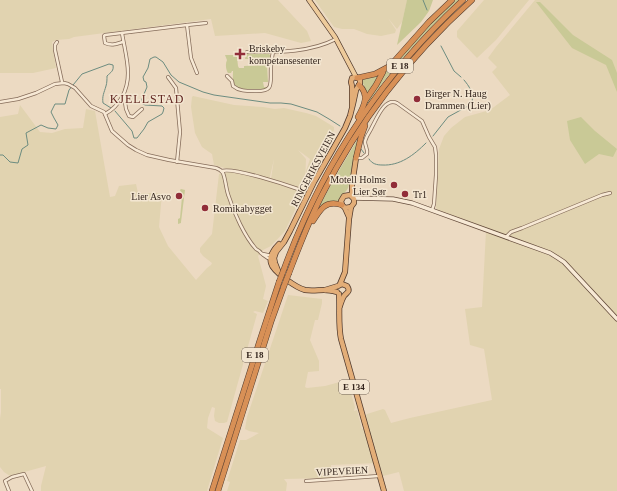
<svg xmlns="http://www.w3.org/2000/svg" width="617" height="491" font-family="'Times New Roman',serif">
	<style>
		.farmland { fill: #e1d3b0 }
		.green { fill: #c9c996 }
		.lines { fill: none; stroke-linecap: round; stroke-linejoin: round }
		.stream { stroke: #6c8c80; stroke-width: 1 }
		.minor-casing { stroke: #856c5a; stroke-width: 4 }
		.secondary-casing { stroke: #664d3d; stroke-width: 5 }
		.primary-casing { stroke: #523b2e; stroke-width: 5.5 }
		.trunk-casing { stroke: #523b2e; stroke-width: 6 }
		.motorway-casing { stroke: #523b2e; stroke-width: 6 }
		.minor { stroke: #f7e9d5; stroke-width: 2.5 }
		.secondary { stroke: #f7e9d5; stroke-width: 3.5 }
		.primary { stroke: #eecb9b; stroke-width: 4 }
		.trunk { stroke: #e3ae78; stroke-width: 4.5 }
		.motorway { stroke: #d89056; stroke-width: 5 }
		.motorway-bridge-casing { stroke: #523b2e; stroke-width: 6; stroke-linecap: butt }
		.motorway-bridge { stroke: #d89056; stroke-width: 5 }
		.poi-dot { fill: #912d39; stroke: #f3e6d1; stroke-width: 1.5 }
		.labels { text-anchor: middle; dominant-baseline: central; stroke-width: 3; stroke-linejoin: round; paint-order: stroke }
		.shield { fill: #f3e6d1; stroke: #6e6054; stroke-width: 1 }
		.shield-label { font-size: 9px; font-weight: bold; fill: #35261e }
		.poi-label { font-size: 10px; fill: #35261e; stroke: #f3e6d1; text-anchor: start }
		.street-label { font-size: 10px; fill: #35261e; stroke: #f3e6d1 }
		.quarter-label { font-size: 12px; letter-spacing: 1px; fill: #60251f; stroke: #f3e6d1 }
	</style>
	<rect width="100%" height="100%" fill="#ecdac2"/>
	<g class="farmland">
		<path d="M0 0H278L307 31 311 41 301 43 265 33 215 36 211 19 74 37 69 39 56 40 52 42 56 68 33 73H0Z"/>
		<path d="M315 0H407V1L402 22 397 29 388 18 396 30 395 33 381 36 367 34 354 29H342L334 27Z"/>
		<path d="M484 0H529L496 40 477 58 457 37V31Z"/>
		<path d="M535 0H617V491H404L399 472 383 476 378 463 332 465H331V478L284 479 287 483 286 491H227L230 482 227 481 240 440H246L252 437 259 433 249 431 245 429 247 417 288 295 322 299V303L318 320H315L310 340 319 361V371L308 372 305 387 307 388 325 386 347 380 355 407 354 411 357 410 362 429H369L365 417 367 414 383 409 385 410 391 423 410 418 492 400 484 349 470 345 465 309 482 307 486 231 487 228 438 210 436 208 439 149 444 136 451 128 465 117 490 110 510 95 492 72 497 67 488 58 496 47Z"/>
		<path d="M193 96 234 105 263 107 275 109 284 108 306 113 316 116 334 127V130L308 176 306 174V171L310 159 298 150 286 148 298 150 306 159 305 182 303 190 285 183 271 179 274 159 269 181 300 191 302 195 285 231 271 246 263 250 258 256 266 286 263 299 268 301 263 313 255 311 253 312 257 314 227 422 224 423H219L215 421 214 416 215 408 212 407 208 418 207 428 223 438 207 491H41V486L46 466 10 476 4 472 0 467V419L1 412V389H0V117L18 114 20 105 40 132 52 133 65 129 83 128 86 109 95 111 110 197 115 196 119 186 136 184 138 193H162L159 227 168 246 196 280 207 268 211 265 212 263 203 256 200 252V248L212 234 219 174 226 173 228 169 214 165 212 154 202 147 195 133 191 107 192 97Z"/>
	</g>
	<g class="green">
		<path d="M407 0H433L429 11 421 22 397 45Z"/>
		<path d="M454 0H459C425 32 392 67 366 106L367 101 384 72 427 27Z"/>
		<path d="M536 2H540L573 35 612 60 617 73V92L606 65 572 48Z"/>
		<path d="M244 53H268L271 56 270 58 268 59H245L246 55Z"/>
		<path d="M225 55H235L236 57H237L238 66 239 68H244V66L267 65 268 82H263L264 87H268L267 89H264C257 89 239 91 235 85 232 81 233 75 233 71H232L231 73H228C226 70 225 64 227 60Z"/>
		<path d="M380 74 367 95C366 90 363 83 361 79Z"/>
		<path d="M581 117 595 131 617 149 613 157 599 154 585 164 570 140 567 121Z"/>
		<path d="M359 137C356 154 353 172 348 188 346 193 340 195 339 201L322 206 320 205 341 167Z"/>
		<path d="M181 189 185 190 181 222V223L178 224V219L180 218 182 197H183L180 190Z"/>
	</g>
	<g class="lines">
		<g class="stream">
			<path d="M423 0 427 10"/>
			<path d="M441 46 454 71 461 77"/>
			<path d="M115 111 132 131 134 138H137L144 129 148 122 162 114 163 112 164 108 162 106 145 105 141 103V101L147 87 146 82 144 81 143 77 148 68 150 59 154 57H156L163 62 171 75 179 82 203 92 214 95 270 103H281L291 104 317 112 329 119 340 126"/>
			<path d="M433 136 448 117 468 106 472 102C474 93 469 86 464 80"/>
			<path d="M361 149 364 153"/>
			<path d="M0 155H3L10 162 18 163 22 149 28 145 26 133 41 125 48 128 56 129 58 125 54 118 51 112 55 104H65L69 90 82 74 109 64 113 65C114 71 111 72 107 76 107 79 107 83 106 86 104 93 102 96 103 103L111 108"/>
			<path d="M369 159C372 164 377 165 382 165 400 166 414 155 426 143"/>
		</g>
		<g class="minor-casing">
			<g id="minor">
				<path d="M187 25 206 23"/>
				<path d="M57 42 55 45V50L62 82"/>
				<path d="M123 42C116 44 112 46 105 43L104 36 105 35 187 25 191 58 197 73"/>
				<path d="M247 52C277 52 309 53 336 39"/>
				<path d="M227 76 232 81 233 86C239 91 246 91 254 91 275 92 270 84 271 67 271 62 272 57 273 52"/>
				<path d="M168 77 176 88 180 132 177 162"/>
				<path d="M124 95 126 109 129 116 133 117 142 109"/>
				<path d="M0 102 18 99 36 93 55 84 64 83 68 84 75 88 91 106 104 112 112 131 128 145 136 150 147 155 169 160 216 168C219 169 221 170 223 173 226 181 226 190 229 197 234 213 245 237 256 249 258 250 260 251 261 253 265 256 266 258 271 259"/>
				<path d="M105 114C120 106 128 90 128 73 128 60 124 46 122 33"/>
				<path d="M356 158H362L367 154C368 149 365 146 365 142 366 136 370 132 372 127 377 118 385 97 397 103L422 121 429 137 435 147 436 155V175L434 204 432 210"/>
				<path d="M222 171C233 167 287 185 301 190"/>
				<path d="M506 237 511 232 522 228 602 195 610 193"/>
				<path d="M263 254 272 256"/>
				<path d="M306 481 379 476"/>
				<path d="M9 491 5 481 12 477 24 474 32 491"/>
			</g>
		</g>
		<g class="secondary-casing">
			<path id="secondary" d="M353 198 393 199 412 203 550 253 558 258 564 262 617 319"/>
		</g>
		<g class="primary-casing">
			<path id="primary" d="M309 0 335 37 356 77"/>
		</g>
		<g class="trunk-casing">
			<g id="trunk">
				<path d="M352 196V185L356 158"/>
				<path d="M345 208 351 207 354 203V199L350 195 344 196 341 201 342 205 345 208 349 217"/>
				<path d="M279 244C274 249 269 255 271 263 273 272 297 288 305 290 312 291 318 290 324 290 329 290 333 291 337 292"/>
				<path d="M279 273 275 263 274 258 276 252 284 242 290 231 314 182 345 128 350 116 353 104 356 90 360 83V79L356 77 352 78 351 82 352 86V107"/>
				<path d="M340 284 345 272 349 219 351 207"/>
				<path d="M325 290 338 286 342 284 347 286C351 292 347 292 344 296 342 299 341 303 340 306"/>
				<path d="M339 294C340 309 338 324 341 339L384 491"/>
			</g>
		</g>
		<g class="motorway-casing">
			<g id="motorway">
				<path d="M357 78 375 74 390 66 429 22 452 0"/>
				<path d="M365 101 376 85 383 72"/>
				<path d="M358 117C364 106 370 95 359 85"/>
				<path d="M356 158 361 137 365 126"/>
				<path d="M313 221C321 208 326 200 342 205"/>
				<path d="M284 269C322 165 382 75 463 0"/>
				<path d="M289 273C299 247 309 220 322 195 359 121 411 55 472 0"/>
				<path d="M212 491 259 343 279 282"/>
				<path d="M218 491 271 322 284 286"/>
			</g>
		</g>
		<use href="#minor" class="minor"/>
		<use href="#secondary" class="secondary"/>
		<use href="#primary" class="primary"/>
		<use href="#trunk" class="trunk"/>
		<use href="#motorway" class="motorway"/>
		<g class="motorway-bridge-casing">
			<g id="motorway-bridge">
				<path d="M279 282 284 269"/>
				<path d="M284 286 289 273"/>
			</g>
		</g>
		<use href="#motorway-bridge" class="motorway-bridge"/>
	</g>
	<g class="poi-dot">
		<path d="M238 48h4v4h4v4h-4v4h-4v-4h-4v-4h4z"/>
		<circle cx="417" cy="99" r="4"/>
		<circle cx="394" cy="185" r="4"/>
		<circle cx="405" cy="194" r="4"/>
		<circle cx="179" cy="196" r="4"/>
		<circle cx="205" cy="208" r="4"/>
	</g>
	<g class="labels">
		<g class="shield">
			<rect x="387" y="59" width="26" height="14" rx="3"/>
			<rect x="242" y="348" width="26" height="14" rx="3"/>
			<rect x="339" y="380" width="30" height="14" rx="3"/>
		</g>
		<g class="shield-label">
			<text x="400" y="66">E 18</text>
			<text x="255" y="355">E 18</text>
			<text x="354" y="387">E 134</text>
		</g>
		<g class="poi-label">
			<text x="249" y="48">Briskeby<tspan x="249" dy="12">kompetansesenter</tspan></text>
			<text x="425" y="93">Birger N. Haug<tspan x="425" dy="12">Drammen (Lier)</tspan></text>
			<text x="386" y="179" text-anchor="end">Motell Holms<tspan x="386" dy="12">Lier Sør</tspan></text>
			<text x="413" y="194">Tr1</text>
			<text x="171" y="196" text-anchor="end">Lier Asvo</text>
			<text x="213" y="208">Romikabygget</text>
		</g>
		<g class="street-label">
			<text transform="translate(313 169) rotate(-62)">RINGERIKSVEIEN</text>
			<text transform="translate(342 471) rotate(-3)">VIPEVEIEN</text>
		</g>
		<g class="quarter-label">
			<text x="147" y="99">KJELLSTAD</text>
		</g>
	</g>
</svg>
